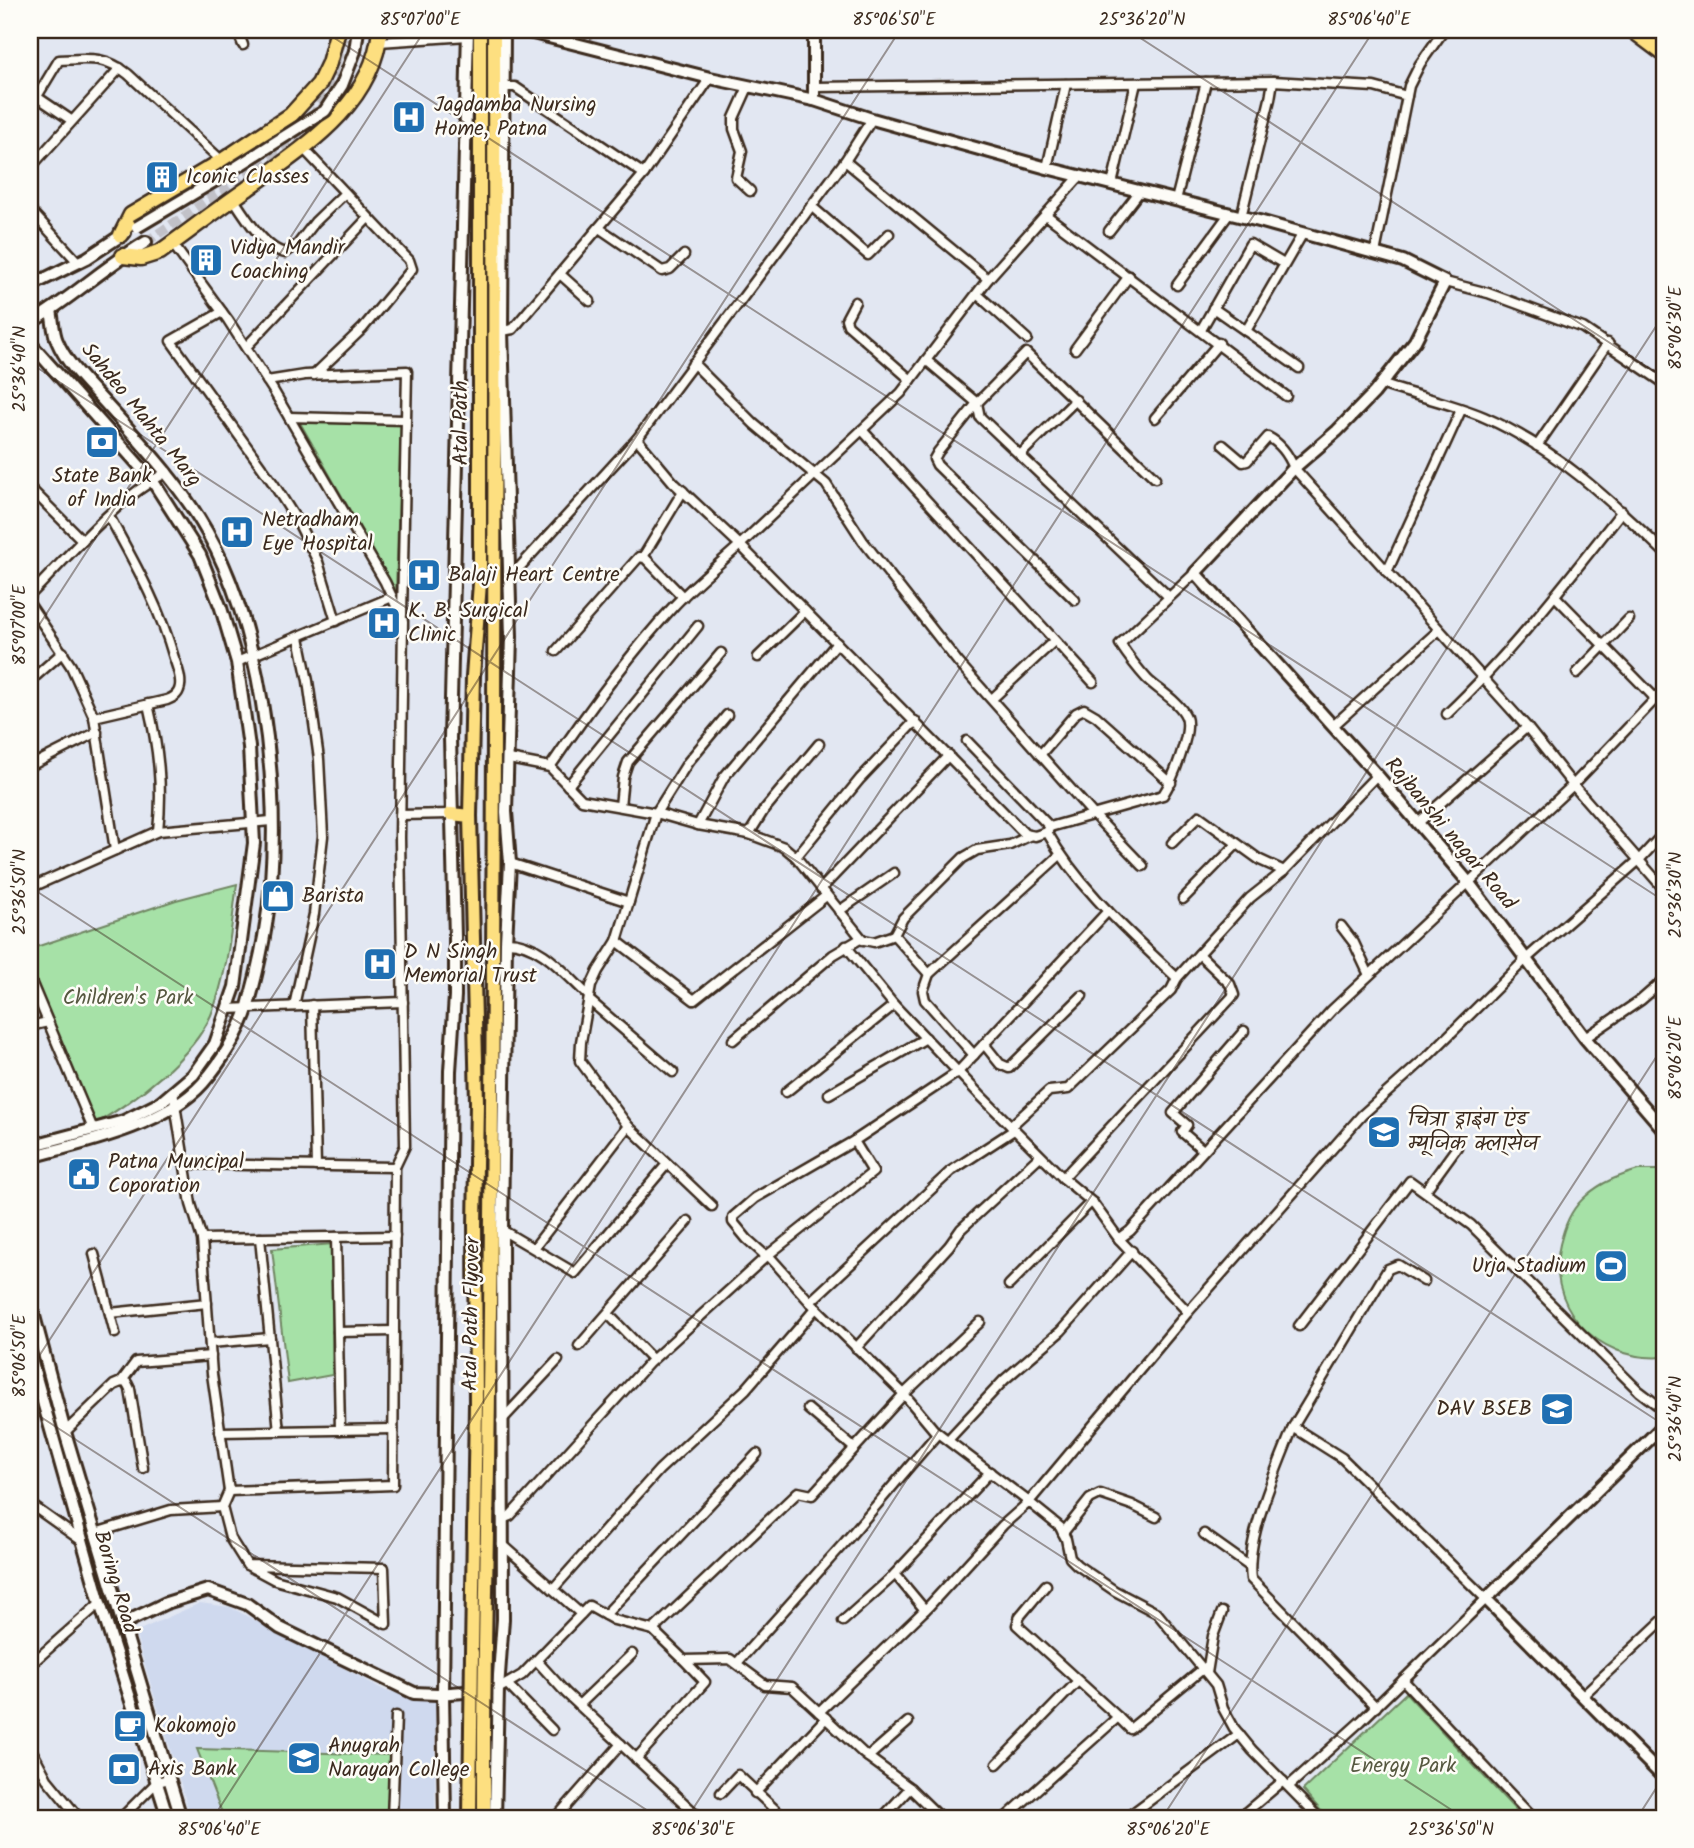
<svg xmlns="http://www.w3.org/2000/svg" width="1694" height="1848" font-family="Kalam,'Playpen Sans Deva',sans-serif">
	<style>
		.built { fill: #cfd9ee }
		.green { fill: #a6e1a7; stroke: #708662; stroke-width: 2 }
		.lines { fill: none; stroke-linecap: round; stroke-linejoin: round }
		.secondary-tunnel { stroke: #c1c1c8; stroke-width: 10; stroke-dasharray: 10 5; stroke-linecap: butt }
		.street-casing { stroke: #3b2a1e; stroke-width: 13 }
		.secondary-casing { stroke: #3b2a1e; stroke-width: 16 }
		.primary-casing { stroke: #3b2a1e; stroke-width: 18 }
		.highway-casing { stroke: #3b2a1e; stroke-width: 19 }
		.street { stroke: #fdfcf7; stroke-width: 8 }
		.secondary { stroke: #fdfcf7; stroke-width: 10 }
		.primary { stroke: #fddf80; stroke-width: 12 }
		.highway { stroke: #fddf80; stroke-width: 14 }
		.secondary-bridge-casing { stroke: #3b2a1e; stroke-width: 16; stroke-linecap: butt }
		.primary-bridge-casing { stroke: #3b2a1e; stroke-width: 18; stroke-linecap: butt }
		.secondary-bridge { stroke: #fdfcf7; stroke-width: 10 }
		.primary-bridge { stroke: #fddf80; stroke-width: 12 }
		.ticks { fill: none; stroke: #3b2a1e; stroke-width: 2; stroke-opacity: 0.45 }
		.labels { text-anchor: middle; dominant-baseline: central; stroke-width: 5; stroke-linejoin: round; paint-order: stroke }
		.poi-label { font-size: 21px; fill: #3b2a1e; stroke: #fdfcf7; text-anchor: start }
		.street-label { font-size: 21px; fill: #3b2a1e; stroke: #fdfcf7 }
		.park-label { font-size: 21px; fill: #565840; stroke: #fdfcf7 }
		.neatline { fill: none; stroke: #3b2a1e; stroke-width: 2.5 }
		.ticks-label { font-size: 18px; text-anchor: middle; fill: #3b2a1e }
	</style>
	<rect width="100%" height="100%" fill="#e2e7f2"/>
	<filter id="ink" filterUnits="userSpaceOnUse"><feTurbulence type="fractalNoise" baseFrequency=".0143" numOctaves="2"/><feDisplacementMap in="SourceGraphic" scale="14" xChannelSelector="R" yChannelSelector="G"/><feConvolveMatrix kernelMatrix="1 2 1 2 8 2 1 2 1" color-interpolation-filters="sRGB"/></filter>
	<g filter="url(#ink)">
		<path class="built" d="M200 1603 230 1607 386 1691 435 1699V1818H191L135 1632Z"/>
		<g class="green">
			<path d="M299 421 401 423 396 591Z"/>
			<path d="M237 884C231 927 228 974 211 1015 193 1057 134 1101 95 1124L30 968V949L176 900Z"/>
			<path d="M1638 1170H1664V1357C1597 1363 1541 1304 1562 1237 1566 1222 1574 1206 1586 1196 1601 1182 1619 1176 1638 1170Z"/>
			<path d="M333 1244 332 1375 288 1383 272 1249Z"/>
			<path d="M1406 1693 1523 1818H1327L1303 1790Z"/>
			<path d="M197 1749 391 1755 389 1818H224Z"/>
		</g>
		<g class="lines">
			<path class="secondary-tunnel" d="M146 242 294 142 310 125 331 77 345 30"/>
			<g class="street-casing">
				<g id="street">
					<path d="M237 30 243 45"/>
					<path d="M379 42 468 36"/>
					<path d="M504 87H515L644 174 710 78"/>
					<path d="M748 87 734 118V129L742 151 736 178 750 191"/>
					<path d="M815 87 1273 81 1374 87 1407 96"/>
					<path d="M37 97 71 120"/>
					<path d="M30 108 59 60C88 59 104 55 128 74L222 161"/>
					<path d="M872 119 845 161 637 439 673 482 740 545 901 393 988 279 1080 176"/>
					<path d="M303 148 404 255 409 260 412 269 363 328 314 375"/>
					<path d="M845 161 988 279"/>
					<path d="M30 168 120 68"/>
					<path d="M1047 168 1066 84"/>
					<path d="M1112 184 1136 83"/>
					<path d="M233 198C244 215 265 249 285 253L298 244 315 222 345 193"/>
					<path d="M1176 200 1206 82"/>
					<path d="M811 206 868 255 889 234"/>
					<path d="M30 210 77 261"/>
					<path d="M1046 215 1286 396"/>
					<path d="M1241 217 1270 99 1273 81"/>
					<path d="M599 228 662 271 670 269 684 255"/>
					<path d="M1109 231 1140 191"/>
					<path d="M172 243 228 320 273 390 385 582 403 621 400 838 405 1146 395 1167 393 1485 229 1491"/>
					<path d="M1375 253 1409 86 1420 64 1444 30"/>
					<path d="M560 274 590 301"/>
					<path d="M1445 282 1488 293 1583 328 1664 383"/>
					<path d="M1177 285 1229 214"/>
					<path d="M977 294 1027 339"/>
					<path d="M855 302 846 319 848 325 911 380"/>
					<path d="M1213 308 1299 368"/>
					<path d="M222 312 171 341 273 483 299 524 318 562 336 621"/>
					<path d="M1201 330 1250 244 1284 264"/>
					<path d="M502 331 513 329 644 174"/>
					<path d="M1246 331 1303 233"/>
					<path d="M246 347 368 218"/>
					<path d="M1075 349 1129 276"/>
					<path d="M926 360 977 403 980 417 1169 597"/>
					<path d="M693 363 754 424 826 484 863 541 958 662 1093 814 1143 866"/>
					<path d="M267 381 305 375 407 371 402 615"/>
					<path d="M1381 384C1415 396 1451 403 1484 417 1554 447 1610 500 1664 552"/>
					<path d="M289 417 405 420"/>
					<path d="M1155 418 1219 343"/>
					<path d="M862 430 1093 682"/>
					<path d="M1223 445 1243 462 1247 461 1268 437C1280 443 1289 456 1294 468L1527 727 1573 785 1664 889"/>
					<path d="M1537 446 1608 343"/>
					<path d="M1020 455 1076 400"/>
					<path d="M30 488 83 541"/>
					<path d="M643 557 683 491"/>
					<path d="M508 570H517L637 439"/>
					<path d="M1387 572 1461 410"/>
					<path d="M30 595C73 552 113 501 167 472"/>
					<path d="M1555 596 1656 699"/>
					<path d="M1075 600 937 465 934 459 938 452 977 403 1026 353 1155 478"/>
					<path d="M30 605 71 666 94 717 115 850"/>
					<path d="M556 651 639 557 645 558 683 597"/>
					<path d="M758 657 805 611"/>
					<path d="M237 662 392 597"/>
					<path d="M1577 673 1629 619"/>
					<path d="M30 681 63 652"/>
					<path d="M992 699 1054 641"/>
					<path d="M148 704C158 747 163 787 158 831"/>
					<path d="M1447 714C1512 652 1567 581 1622 511"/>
					<path d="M94 717 167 700C172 698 177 696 179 690 183 681 177 667 174 658 159 605 135 564 109 516"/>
					<path d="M1333 726 1439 630"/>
					<path d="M967 741 1050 827"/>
					<path d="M1040 755 1076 713 1084 709 1096 716 1171 783"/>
					<path d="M509 759 550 767 582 800 656 813 698 825 749 834 784 847 796 857 863 940"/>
					<path d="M30 766 97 732"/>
					<path d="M550 767C588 711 627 657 672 608 693 585 717 566 740 545L1025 834 1035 836 1047 832C1079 889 1130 933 1177 978L1250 898 1284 871 1377 775"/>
					<path d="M568 786 698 626"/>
					<path d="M620 806 623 777 628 762 721 653"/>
					<path d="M400 815 451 814"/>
					<path d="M1418 823 1527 727"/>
					<path d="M698 825 724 777 837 643"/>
					<path d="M1047 832 1050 827 1163 795C1172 781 1192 733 1186 717 1180 702 1158 690 1147 679 1137 668 1128 656 1120 644L1195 573"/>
					<path d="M749 834 764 810 819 744"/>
					<path d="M1172 843 1199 816 1260 860 1284 871"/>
					<path d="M796 857 860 779 915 721"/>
					<path d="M510 863 629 902"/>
					<path d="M30 888 158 831 271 821"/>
					<path d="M821 889 949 755"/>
					<path d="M1183 899 1237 844"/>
					<path d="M839 911 894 873"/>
					<path d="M1341 926 1354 943 1369 975"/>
					<path d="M894 935 903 918 963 858 977 850 1010 845 1029 836"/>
					<path d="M617 941 694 1000 826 896"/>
					<path d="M506 942C540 941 566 975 589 996"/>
					<path d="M846 946 894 1005 980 1095 1063 1178 1093 1203 1119 1239 1188 1312"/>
					<path d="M30 979 93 1129"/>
					<path d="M589 1000 673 1072"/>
					<path d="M312 1005 316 1166"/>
					<path d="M294 1006 314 914 323 836 319 759 308 681 299 637"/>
					<path d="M227 1009 403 1002"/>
					<path d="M30 1026 48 1022"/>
					<path d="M1585 1038 1641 1000 1664 980"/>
					<path d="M733 1040 833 955 860 939 874 942 894 935 929 974"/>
					<path d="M984 1044 1000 1064 1009 1068 1082 996"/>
					<path d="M974 1055 925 1000 923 991 929 974 1060 855"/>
					<path d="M173 1092 191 1204 202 1239 212 1374 229 1491 222 1507 230 1538 247 1565 275 1580 337 1597 386 1624 384 1568 247 1565"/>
					<path d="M786 1092 894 1005"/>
					<path d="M829 1094 926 1038"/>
					<path d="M1011 1126 1049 1091 1068 1089 1171 990 1177 978"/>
					<path d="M1203 1150 1182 1132 1187 1125 1173 1113 1244 1031"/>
					<path d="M185 1164 395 1167"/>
					<path d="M1063 1178 1234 995 1230 984 1199 954"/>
					<path d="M1425 1191 1457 1147"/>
					<path d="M712 1206 628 1126 580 1061 581 1042 591 986 598 971 617 941 656 813 688 762 727 715"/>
					<path d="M502 1230 575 1273 667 1164"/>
					<path d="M336 1237 340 1430"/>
					<path d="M260 1238 279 1431"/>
					<path d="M202 1239 395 1236"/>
					<path d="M1119 1239 1130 1231 1332 1010 1573 785 1664 690"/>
					<path d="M534 1248 628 1126"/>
					<path d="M94 1254 115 1333"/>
					<path d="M768 1255 810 1302 904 1394 934 1430 1029 1502 1188 1312 1362 1115 1428 1056 1526 959 1639 860 1664 833"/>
					<path d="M766 1256 747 1239 733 1222V1217L755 1198 854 1141"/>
					<path d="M1009 1285 1089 1204 1093 1203"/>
					<path d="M810 1302 951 1171 1014 1130"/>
					<path d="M110 1313 207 1303"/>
					<path d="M608 1314 652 1359"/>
					<path d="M1299 1326 1410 1181 1471 1225 1639 1391 1664 1410"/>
					<path d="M338 1332 394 1331"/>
					<path d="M210 1343 270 1338"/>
					<path d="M579 1346 688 1221"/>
					<path d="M856 1348 949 1246 961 1229 1040 1156"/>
					<path d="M121 1382 136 1362 211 1356"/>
					<path d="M808 1409 854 1448"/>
					<path d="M501 1421 558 1360"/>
					<path d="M1293 1427C1278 1466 1245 1538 1251 1579L1376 1707"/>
					<path d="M65 1432 114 1385 121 1382 127 1383 130 1389 143 1468"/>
					<path d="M220 1432 393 1429"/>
					<path d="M948 1440 1004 1380 1061 1331 1132 1251"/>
					<path d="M30 1504 82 1541"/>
					<path d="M502 1519 510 1516 649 1363 768 1255 873 1172 854 1141 958 1072 1108 911"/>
					<path d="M95 1533 171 1510 222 1507"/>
					<path d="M1063 1533 1090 1499 1100 1494 1132 1505 1156 1517"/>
					<path d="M1204 1534 1249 1566"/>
					<path d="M502 1544 581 1614"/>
					<path d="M895 1574 925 1610"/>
					<path d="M553 1589 659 1470 746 1389 816 1308"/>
					<path d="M605 1615 757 1454"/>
					<path d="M843 1621 891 1578 990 1472"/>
					<path d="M653 1630 798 1492 812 1495 904 1394 980 1322"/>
					<path d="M537 1661 566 1693 700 1818"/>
					<path d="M737 1663 845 1542 938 1433"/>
					<path d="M30 1665 100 1603"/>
					<path d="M1207 1673 1213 1636 1222 1612"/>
					<path d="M1403 1680 1533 1818"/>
					<path d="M507 1684 552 1730"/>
					<path d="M498 1689 522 1675 589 1606 614 1620 653 1630 684 1660 730 1659 765 1685 792 1687 819 1712 929 1606 1003 1525 1029 1502 1060 1527 1066 1539 1070 1558 1077 1565 1115 1591 1157 1613 1216 1685 1223 1708 1234 1728 1252 1750 1319 1818"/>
					<path d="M1582 1696 1664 1619"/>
					<path d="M579 1705 632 1654"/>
					<path d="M819 1712 864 1754 910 1788 941 1818"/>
					<path d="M1118 1717 1130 1729 1204 1668"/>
					<path d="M30 1747 47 1779 79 1818"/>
					<path d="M868 1757 908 1722"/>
					<path d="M636 1759 705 1682 684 1660"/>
					<path d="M997 1764 1078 1681"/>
					<path d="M1289 1786 1361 1721 1486 1599 1342 1458 1293 1427 1388 1269 1398 1265 1424 1281"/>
					<path d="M721 1793 738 1775 784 1818"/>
					<path d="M755 1793 826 1718"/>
					<path d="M121 1818 157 1782 169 1779"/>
					<path d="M392 1818 396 1716"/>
					<path d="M556 1818 621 1744"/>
					<path d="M882 1818 910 1788"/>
					<path d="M1005 1818 1118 1717 1017 1625 1020 1616 1046 1585"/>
					<path d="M1126 1818 1239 1734"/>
					<path d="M1239 1818 1283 1781"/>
				</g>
			</g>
			<g class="secondary-casing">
				<g id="secondary">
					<path d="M521 30 710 78 814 100 872 119 1047 168 1259 221 1403 261 1445 282 1415 341 1374 393 1337 431 1294 468 1195 573 1377 775 1469 883 1585 1038 1664 1130"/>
					<path d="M355 51 358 30"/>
					<path d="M814 100V30"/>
					<path d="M30 286 87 258 125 233"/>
					<path d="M30 323C71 299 105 266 146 242"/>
					<path d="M30 343 152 480 200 555 221 608 237 662 249 747 254 843 235 987 215 1044 193 1075 160 1103 124 1121 30 1146"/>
					<path d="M30 1157C83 1143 165 1126 203 1083 221 1062 240 1033 248 1006 259 967 268 922 271 882 279 775 260 626 207 532 180 484 142 444 106 404 89 385 67 365 57 341 53 332 53 320 51 310"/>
					<path d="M30 1301 65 1432 181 1818"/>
					<path d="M30 1356 100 1603 168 1818"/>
					<path d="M1664 1425 1486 1599 1664 1778"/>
					<path d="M122 1624 166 1603 208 1590 247 1604 280 1628 414 1693 437 1694 478 1691"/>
					<path d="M445 1818 443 1693 450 1071 455 996V937L450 738 468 30"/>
					<path d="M495 1818 498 1689 503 1619 502 1230 506 942 510 863 506 812 511 636 502 331 504 30"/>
				</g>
			</g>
			<g class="primary-casing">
				<g id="primary">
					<path d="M451 814 470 816"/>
					<path d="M485 1648C495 1108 495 569 494 30"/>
					<path d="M472 1652 476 1404 475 1226 477 1102 470 816 473 676 480 583V30"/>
					<path d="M484 1729V1818"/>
					<path d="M470 1818 471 1728"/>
				</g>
			</g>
			<g class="highway-casing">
				<g id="highway">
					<path d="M1632 30 1664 54"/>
					<path d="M121 235 131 215 222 161 291 115 319 84 329 63 338 30"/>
					<path d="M123 256 141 258 160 252C189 231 218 209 247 189 303 148 373 106 380 30"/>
				</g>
			</g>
			<use href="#street" class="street"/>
			<use href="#secondary" class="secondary"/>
			<use href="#primary" class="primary"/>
			<use href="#highway" class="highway"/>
			<g class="secondary-bridge-casing">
				<path id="secondary-bridge" d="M137 227 216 180 325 111 342 85 355 51"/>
			</g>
			<g class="primary-bridge-casing">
				<g id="primary-bridge">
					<path d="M471 1728 472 1652"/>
					<path d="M484 1729 485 1648"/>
				</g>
			</g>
			<use href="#secondary-bridge" class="secondary-bridge"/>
			<use href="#primary-bridge" class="primary-bridge"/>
		</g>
	</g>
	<path class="ticks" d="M322 30 1664 901M1128 30 1664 378M30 363 1664 1425M30 639 425 30M30 887 1464 1818M30 1370 900 30M30 1410 659 1818M213 1818 1374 30M687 1818 1664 314M1162 1818 1664 1045M1637 1818 1664 1776"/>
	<defs>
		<g id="hospital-square" transform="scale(1.75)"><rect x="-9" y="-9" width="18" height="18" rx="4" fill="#1f6fb2" stroke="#fdfcf7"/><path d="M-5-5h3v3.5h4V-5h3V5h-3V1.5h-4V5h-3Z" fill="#fff"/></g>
		<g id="building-square" transform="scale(1.75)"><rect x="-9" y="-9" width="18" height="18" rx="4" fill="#1f6fb2" stroke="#fdfcf7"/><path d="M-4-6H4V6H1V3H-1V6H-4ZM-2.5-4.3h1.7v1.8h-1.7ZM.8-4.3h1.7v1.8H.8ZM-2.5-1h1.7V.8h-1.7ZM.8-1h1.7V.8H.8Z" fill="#fff"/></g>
		<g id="bank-square" transform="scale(1.75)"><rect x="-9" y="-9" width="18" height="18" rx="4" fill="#1f6fb2" stroke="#fdfcf7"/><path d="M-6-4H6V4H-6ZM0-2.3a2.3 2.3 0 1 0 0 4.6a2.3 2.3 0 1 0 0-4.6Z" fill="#fff"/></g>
		<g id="shop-square" transform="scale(1.75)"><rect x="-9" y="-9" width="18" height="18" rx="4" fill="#1f6fb2" stroke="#fdfcf7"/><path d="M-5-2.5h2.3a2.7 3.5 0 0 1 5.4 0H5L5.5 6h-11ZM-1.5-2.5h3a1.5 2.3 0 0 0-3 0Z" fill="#fff"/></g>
		<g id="school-square" transform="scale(1.75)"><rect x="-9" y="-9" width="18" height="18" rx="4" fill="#1f6fb2" stroke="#fdfcf7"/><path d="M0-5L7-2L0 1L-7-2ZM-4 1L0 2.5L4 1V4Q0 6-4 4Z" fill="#fff"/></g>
		<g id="civic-square" transform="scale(1.75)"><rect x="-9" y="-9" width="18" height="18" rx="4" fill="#1f6fb2" stroke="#fdfcf7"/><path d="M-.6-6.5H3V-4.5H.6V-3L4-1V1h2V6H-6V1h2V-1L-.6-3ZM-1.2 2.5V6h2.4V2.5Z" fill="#fff"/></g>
		<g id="stadium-square" transform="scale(1.75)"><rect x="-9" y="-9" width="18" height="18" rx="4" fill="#1f6fb2" stroke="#fdfcf7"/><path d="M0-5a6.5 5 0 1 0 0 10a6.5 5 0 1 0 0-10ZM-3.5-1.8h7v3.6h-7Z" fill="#fff"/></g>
		<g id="cafe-square" transform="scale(1.75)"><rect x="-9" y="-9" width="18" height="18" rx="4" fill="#1f6fb2" stroke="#fdfcf7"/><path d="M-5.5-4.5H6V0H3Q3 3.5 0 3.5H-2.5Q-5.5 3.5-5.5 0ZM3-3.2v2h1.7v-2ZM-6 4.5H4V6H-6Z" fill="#fff"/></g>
		<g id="university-square" transform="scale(1.75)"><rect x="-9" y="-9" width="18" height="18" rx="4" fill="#1f6fb2" stroke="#fdfcf7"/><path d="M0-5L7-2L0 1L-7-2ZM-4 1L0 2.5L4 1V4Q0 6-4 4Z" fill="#fff"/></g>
	</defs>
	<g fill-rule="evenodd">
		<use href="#hospital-square" x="409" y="117"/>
		<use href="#building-square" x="162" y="177"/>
		<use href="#building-square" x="206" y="260"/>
		<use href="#bank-square" x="102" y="442"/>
		<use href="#hospital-square" x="237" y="532"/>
		<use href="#hospital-square" x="424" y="575"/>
		<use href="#hospital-square" x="384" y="623"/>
		<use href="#shop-square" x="278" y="896"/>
		<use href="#hospital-square" x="380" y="964"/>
		<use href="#school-square" x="1384" y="1132"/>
		<use href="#civic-square" x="84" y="1174"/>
		<use href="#stadium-square" x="1611" y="1266"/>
		<use href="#school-square" x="1557" y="1409"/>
		<use href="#cafe-square" x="130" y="1726"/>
		<use href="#university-square" x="304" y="1758"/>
		<use href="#bank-square" x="124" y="1769"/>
	</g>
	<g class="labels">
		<g class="poi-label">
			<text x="434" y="105">Jagdamba Nursing<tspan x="434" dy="24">Home, Patna</tspan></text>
			<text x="186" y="177">Iconic Classes</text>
			<text x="230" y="248">Vidya Mandir<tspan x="230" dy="24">Coaching</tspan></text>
			<text x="102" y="476" text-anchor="middle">State Bank<tspan x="102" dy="24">of India</tspan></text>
			<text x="262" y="520">Netradham<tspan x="262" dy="24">Eye Hospital</tspan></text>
			<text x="448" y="575">Balaji Heart Centre</text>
			<text x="408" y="611">K. B. Surgical<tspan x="408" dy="24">Clinic</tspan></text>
			<text x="302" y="896">Barista</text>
			<text x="404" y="952">D N Singh<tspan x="404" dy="24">Memorial Trust</tspan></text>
			<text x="1408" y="1120">चित्रा ड्राइंग एंड<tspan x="1408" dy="24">म्यूजिक क्ला्सेज</tspan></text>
			<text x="108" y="1162">Patna Muncipal<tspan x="108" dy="24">Coporation</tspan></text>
			<text x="1586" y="1266" text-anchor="end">Urja Stadium</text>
			<text x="1532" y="1409" text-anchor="end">DAV BSEB</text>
			<text x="154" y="1726">Kokomojo</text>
			<text x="328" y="1746">Anugrah<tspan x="328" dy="24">Narayan College</tspan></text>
			<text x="148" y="1769">Axis Bank</text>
		</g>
		<g class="street-label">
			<text transform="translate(141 415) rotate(51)">Sahdeo Mahta Marg</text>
			<text transform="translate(461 423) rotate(-90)">Atal Path</text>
			<text transform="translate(1450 834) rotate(50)">Rajbanshi nagar Road</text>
			<text transform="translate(472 1314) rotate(-89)">Atal Path Flyover</text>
			<text transform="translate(115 1582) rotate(73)">Boring Road</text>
		</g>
		<g class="park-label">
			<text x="128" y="998">Children's Park</text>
			<text x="1403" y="1766">Energy Park</text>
		</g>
	</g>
	<rect width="1694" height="1848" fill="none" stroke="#fdfcf7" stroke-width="77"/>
	<rect x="38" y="38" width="1618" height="1772" class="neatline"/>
	<g class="ticks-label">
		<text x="420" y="25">85°07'00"E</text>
		<text x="894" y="25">85°06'50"E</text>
		<text x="1142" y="25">25°36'20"N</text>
		<text x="1369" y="25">85°06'40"E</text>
		<text transform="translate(1675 328) rotate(-90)" y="6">85°06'30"E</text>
		<text transform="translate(19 369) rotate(-90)" y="6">25°36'40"N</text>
		<text transform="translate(19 625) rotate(-90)" y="6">85°07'00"E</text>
		<text transform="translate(19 892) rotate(-90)" y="6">25°36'50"N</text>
		<text transform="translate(1675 895) rotate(-90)" y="6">25°36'30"N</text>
		<text transform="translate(1675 1058) rotate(-90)" y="6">85°06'20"E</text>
		<text transform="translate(19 1356) rotate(-90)" y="6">85°06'50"E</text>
		<text transform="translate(1675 1419) rotate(-90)" y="6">25°36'40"N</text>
		<text x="219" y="1835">85°06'40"E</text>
		<text x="693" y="1835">85°06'30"E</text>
		<text x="1168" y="1835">85°06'20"E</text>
		<text x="1451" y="1835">25°36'50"N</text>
	</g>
</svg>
